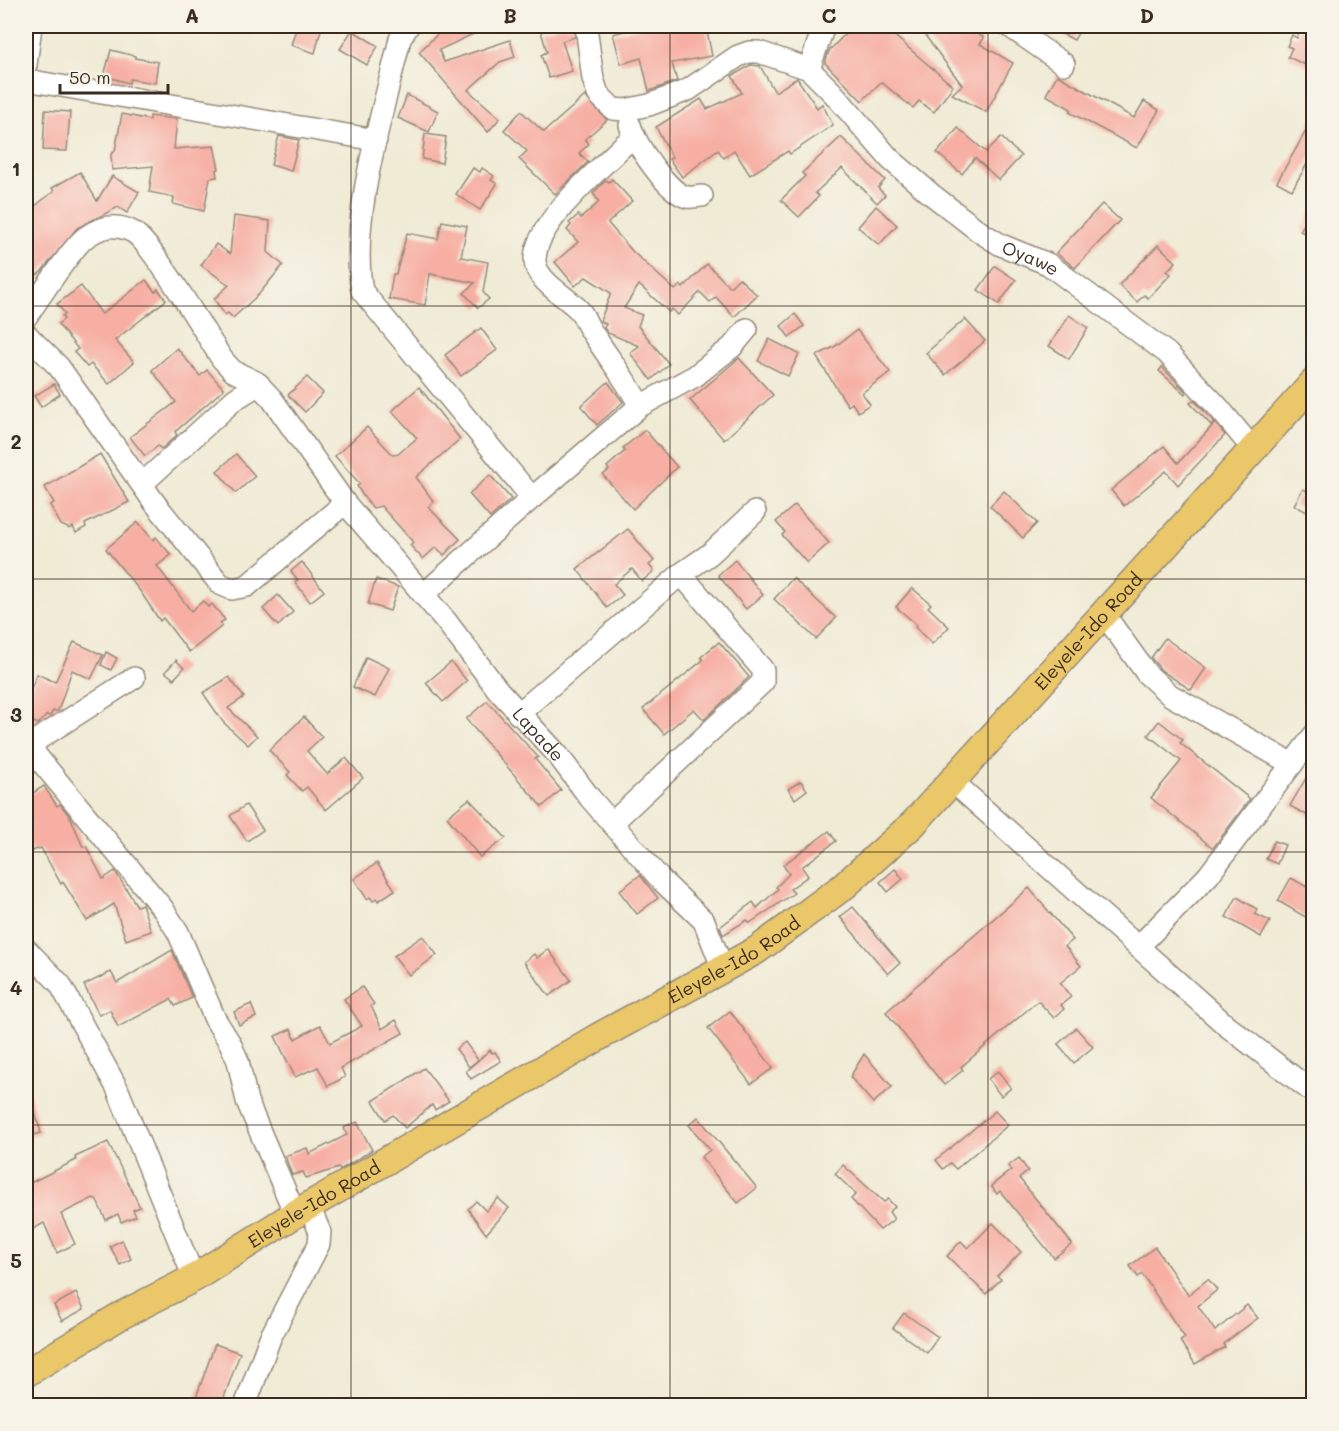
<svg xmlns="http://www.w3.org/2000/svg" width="1339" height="1431" font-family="Mali,sans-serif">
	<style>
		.building { fill: #f7aea3 }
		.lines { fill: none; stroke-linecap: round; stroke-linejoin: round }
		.minor-casing { stroke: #968a7a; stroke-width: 24 }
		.major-casing { stroke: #968a7a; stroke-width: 30 }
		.minor { stroke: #fff; stroke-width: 21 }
		.major { stroke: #eac769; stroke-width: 27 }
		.grid { fill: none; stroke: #3b2a1e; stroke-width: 1.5; stroke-opacity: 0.55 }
		.labels { text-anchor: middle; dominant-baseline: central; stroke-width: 4.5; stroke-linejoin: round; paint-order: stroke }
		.street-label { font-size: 18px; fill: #3b2a1e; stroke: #f7f3e8 }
		.neatline { fill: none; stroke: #3b2a1e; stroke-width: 2 }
		.grid-label { font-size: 20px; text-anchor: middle; font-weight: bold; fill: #3b2a1e }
	</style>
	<rect width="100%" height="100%" fill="#f7f3e8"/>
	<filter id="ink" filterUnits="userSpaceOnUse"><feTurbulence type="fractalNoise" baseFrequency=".0167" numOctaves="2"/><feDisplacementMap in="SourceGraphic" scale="12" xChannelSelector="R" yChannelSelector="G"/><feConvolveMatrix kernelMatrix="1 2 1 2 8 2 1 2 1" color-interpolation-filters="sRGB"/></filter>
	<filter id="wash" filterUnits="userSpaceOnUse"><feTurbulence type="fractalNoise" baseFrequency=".008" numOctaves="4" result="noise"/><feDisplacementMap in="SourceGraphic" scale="24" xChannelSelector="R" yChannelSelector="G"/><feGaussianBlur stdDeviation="1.35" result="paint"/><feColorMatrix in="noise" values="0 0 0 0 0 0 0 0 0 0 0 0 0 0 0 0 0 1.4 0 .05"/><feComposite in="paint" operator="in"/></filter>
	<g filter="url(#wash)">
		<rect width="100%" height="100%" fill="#f0ebd5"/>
		<g id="blocks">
			<g class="building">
				<path d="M297 26H322L315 53 291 45Z"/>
				<path d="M446 26H490L439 50 444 62 510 40 515 57 500 62 468 90 500 118 488 132 419 52Z"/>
				<path d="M561 26H574L575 37 562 41 572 71 549 78 541 55 547 52 541 31Z"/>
				<path d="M643 26H706L712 56 672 63 677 81 649 91 641 58 621 64 613 34Z"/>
				<path d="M837 26H883L953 86 934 112 919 101 913 108 881 82 862 101 825 63 829 51 846 33Z"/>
				<path d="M918 26H966L984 38 980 44 1013 63 986 112 952 94 962 85Z"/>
				<path d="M1047 26H1082L1074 40Z"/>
				<path d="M1300 29 1314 35V69L1288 57 1292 48 1287 46 1292 35 1297 38Z"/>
				<path d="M352 30 378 46 367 65 340 49Z"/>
				<path d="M111 50 135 56V58L158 62 155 83 130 79 129 83 104 76Z"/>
				<path d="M751 65 760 66 775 92 797 78 817 108 822 104 833 125 790 154 788 151 750 175 734 150 724 158 718 150 682 177 669 159 672 157 656 127 701 99 707 109 742 93 732 76Z"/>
				<path d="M1057 75 1134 118 1144 101 1159 110 1137 148 1069 112 1071 109 1046 95Z"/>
				<path d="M407 95 438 111 429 132 398 118Z"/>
				<path d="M585 96 607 120 585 139 589 144 579 153 588 162 555 194 519 159 527 151 504 130 521 111 544 132Z"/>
				<path d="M45 110 70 112 67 151 43 150Z"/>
				<path d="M122 114 150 120V116L177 119 174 149 214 146 219 169 216 170 217 177 210 178 204 211 173 204 174 197 149 192 153 166 112 170 111 154 115 151Z"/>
				<path d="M1314 117V152L1292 190 1277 182Z"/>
				<path d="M958 128 986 152 1001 137 1021 156 999 180 975 158 962 174 937 153Z"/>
				<path d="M425 134 446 137 442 163 422 159Z"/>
				<path d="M279 136 299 140 291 171 271 165Z"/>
				<path d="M841 137 885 180 878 188 885 195 877 203 842 168 815 193 819 196 799 217 781 200 805 176 802 173Z"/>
				<path d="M473 168 480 172 482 168 494 176 491 180 497 184 480 210 456 194Z"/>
				<path d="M80 172 97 201 112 176 139 192 127 213 118 207 77 228 41 272 26 283V213L54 191 52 188Z"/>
				<path d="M612 179 632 201 608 223 633 252 675 290 680 285 683 288 707 264 730 287 739 278 757 295 734 317 716 297 710 302 700 292 678 315 672 309 669 312 639 285 624 308 642 315 638 326 669 364 651 380 630 353 639 346 608 333 604 328 606 324 600 321 611 293 586 277 575 286 555 262 578 242 567 230 571 225 569 223 578 215 581 218 599 202 593 193 606 180 609 182Z"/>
				<path d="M1102 204 1120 220 1075 268 1056 253Z"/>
				<path d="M876 206 897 225 879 245 858 227Z"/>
				<path d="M1314 207V238L1300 231Z"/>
				<path d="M234 216 270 221 268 252 283 265 259 294 233 318 228 313 225 315 214 299 229 285 201 265 216 244 230 254Z"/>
				<path d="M442 221 467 226 461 257 488 262 483 292 489 299 478 308 464 293 475 283 430 274 425 305 389 299 393 274H396L407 233 438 239Z"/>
				<path d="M1158 245 1176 262 1167 271 1171 274 1148 298 1144 295 1137 302 1119 285Z"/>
				<path d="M995 266 1016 280 999 304 978 290Z"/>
				<path d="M146 280 155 292 158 289 166 300 115 340 134 362 109 384 91 364 87 367 74 352 78 349 58 324 64 319 62 316 65 314 57 304 81 286 102 314Z"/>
				<path d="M795 314 804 326 789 337 781 326Z"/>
				<path d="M1069 315 1088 328 1069 359 1049 346Z"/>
				<path d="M965 319 985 341 945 375 926 353Z"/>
				<path d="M481 328 497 350 461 376 445 355Z"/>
				<path d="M857 330 890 372 862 393 870 404 858 412 852 403 848 406 816 356 834 347Z"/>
				<path d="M769 339 799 354 788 376 758 361Z"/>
				<path d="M177 348 200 376 207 370 224 389 175 432 177 435 161 449 158 446 145 456 130 437 176 402 152 370Z"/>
				<path d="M739 358 773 395 724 440 690 400Z"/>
				<path d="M1162 367 1186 392 1185 394 1159 371Z"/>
				<path d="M307 377 323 393 305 412 288 395Z"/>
				<path d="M608 382 623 402 597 425 581 406Z"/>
				<path d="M54 384 60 394 41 407 34 396Z"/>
				<path d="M419 387 460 439 416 477 434 502 428 507 460 539 444 555 436 547 423 559 410 545 413 542 381 506 373 508 363 496 357 486 360 484 335 456 367 427 393 455 398 454 417 438 392 411Z"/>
				<path d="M1194 400 1214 422 1211 425 1190 403Z"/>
				<path d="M1215 423 1225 435 1178 485 1166 471 1124 506 1111 490 1164 446 1178 463Z"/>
				<path d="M645 430 677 467 633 509 603 475 609 470 607 467 625 451 623 448Z"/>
				<path d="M100 454 129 502 85 524 86 527 76 533 73 527 70 529 61 525 50 505 54 503 45 487Z"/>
				<path d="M236 454 255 476 236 493 217 471Z"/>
				<path d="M490 475 511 499 490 518 469 494Z"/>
				<path d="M1303 489 1314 494V516L1294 505Z"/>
				<path d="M1004 491 1037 523 1023 538 990 506Z"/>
				<path d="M795 505 829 543 807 563 782 535 785 532 776 522Z"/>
				<path d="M138 522 153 540 156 537 171 555 157 566 191 611 203 601 208 607 212 604 225 620 220 623 222 626 189 652 163 618 160 621 140 591 106 549Z"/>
				<path d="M628 529 654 561 649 565 654 571 642 581 632 569 614 584 623 595 607 608 577 569Z"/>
				<path d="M735 560 763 595 746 609 718 575Z"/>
				<path d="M302 562 324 591 310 602 295 582 298 580 291 571Z"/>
				<path d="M793 578 836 618 816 639 774 599Z"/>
				<path d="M376 579 398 587 390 611 368 604Z"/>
				<path d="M912 588 931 604 928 607 949 627 932 644 915 627 917 625 896 607Z"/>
				<path d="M278 595 293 612 278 626 263 609Z"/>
				<path d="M1165 638 1206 668 1191 690 1162 671 1151 658Z"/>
				<path d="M74 642 103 655 91 679 72 670 58 711H53L50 716 47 715 38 724 26 718V700L37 674 55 682Z"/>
				<path d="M719 642 749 677 704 720 694 709 664 734 643 709 703 660 701 657Z"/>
				<path d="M106 652 117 658 111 670 101 665Z"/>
				<path d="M366 657 389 668 375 697 353 687Z"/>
				<path d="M176 660 184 668 174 679 165 672Z"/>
				<path d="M451 662 467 681 443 702 426 683Z"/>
				<path d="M229 677 244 697 228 708 257 736 248 745 223 722 203 693Z"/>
				<path d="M487 701 538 757 535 759 561 790 542 807 466 719Z"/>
				<path d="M304 717 322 737 307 751 327 774 346 758 363 778 326 810 307 787 302 791 287 775 290 772 269 750Z"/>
				<path d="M1159 721 1183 740 1180 743 1250 799 1213 848 1151 798 1181 761 1148 735Z"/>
				<path d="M1306 778 1314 783V819L1290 806Z"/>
				<path d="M801 781 807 790 795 799 788 789Z"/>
				<path d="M44 786 57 806 60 804 71 818 83 847 86 846 103 879 115 871 137 906 142 904 151 931 126 940 114 904 87 921 63 882 61 884 41 848 32 851 26 835V797Z"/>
				<path d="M469 799 506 838 480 857 447 817Z"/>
				<path d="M246 805 263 830 247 841 230 816Z"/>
				<path d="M829 831 836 841 802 867 808 876 790 889 794 893 750 923 747 920 723 935 720 927 753 902 757 908 778 889 776 887 789 874 783 865Z"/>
				<path d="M1274 841 1285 845 1277 864 1266 859Z"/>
				<path d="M377 863 395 890 378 901 377 898 373 901 370 897 367 899 354 879Z"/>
				<path d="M895 869 903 879 888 892 880 882Z"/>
				<path d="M640 875 658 898 637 914 619 891Z"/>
				<path d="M1291 878 1314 891V922L1278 901Z"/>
				<path d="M1029 888 1073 940 1065 946 1081 966 1060 983 1071 997 1061 1005 1064 1009 1054 1018 1038 1001 1033 1005 961 1067 963 1070 944 1085 886 1012Z"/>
				<path d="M1237 897 1257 909 1255 914 1270 921 1261 937 1226 917Z"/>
				<path d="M853 907 900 963 888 974 840 917Z"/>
				<path d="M423 936 437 955 409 975 394 956Z"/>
				<path d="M548 949 571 980 549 996 524 962 534 954 537 958Z"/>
				<path d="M172 950 192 998 175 1006 171 999 118 1027 110 1010 99 1015 84 985 111 972 117 983Z"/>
				<path d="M362 987 374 1004 371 1006 382 1029 396 1020 403 1033 341 1068 345 1077 328 1086 318 1067 295 1077 275 1036 291 1029 295 1039 320 1025 330 1043 362 1026 344 999Z"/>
				<path d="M251 1004 256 1017 239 1025 234 1012Z"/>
				<path d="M730 1011 773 1068 751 1084 708 1028Z"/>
				<path d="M1076 1028 1093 1047 1074 1063 1058 1044Z"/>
				<path d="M465 1042 478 1060 469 1067 456 1049Z"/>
				<path d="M490 1050 492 1053 495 1052 501 1061 471 1079 466 1071Z"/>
				<path d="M864 1054 892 1087 873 1103 850 1077Z"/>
				<path d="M424 1068 449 1101 435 1110 432 1105 405 1128 393 1115 385 1120 373 1101Z"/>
				<path d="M998 1071 1011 1088 1001 1096 988 1079Z"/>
				<path d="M26 1092H29L41 1133 26 1137Z"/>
				<path d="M995 1111 1008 1125 956 1169 950 1163 943 1169 936 1160Z"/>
				<path d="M698 1117 757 1188 738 1203 701 1157 710 1150 689 1125Z"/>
				<path d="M357 1122 372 1150 340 1170 339 1168 306 1178 303 1172 292 1175 285 1156 307 1148 309 1154 347 1135 344 1128Z"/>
				<path d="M108 1142 140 1207 133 1210 136 1216 121 1222 118 1214 106 1220 96 1199 93 1198 61 1214 75 1244 57 1253 44 1223 26 1233V1185L76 1160 75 1157Z"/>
				<path d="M1019 1158 1028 1171 1019 1178 1072 1244 1054 1258 1000 1191 997 1194 991 1186 1011 1170 1008 1166Z"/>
				<path d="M843 1165 884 1202 888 1199 895 1207 889 1212 894 1219 880 1230 851 1199 856 1194 835 1174Z"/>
				<path d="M498 1198 509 1208 486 1234 468 1209 476 1201 486 1211Z"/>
				<path d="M993 1223 1021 1252 997 1276 1001 1279 986 1294 947 1256 961 1241 968 1248Z"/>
				<path d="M122 1240 131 1259 120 1265 110 1246Z"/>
				<path d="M1155 1247 1188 1295 1208 1279 1217 1290 1198 1306 1215 1331 1247 1305 1258 1318 1223 1344 1225 1347 1195 1364 1180 1341 1185 1338 1142 1274 1138 1277 1130 1266Z"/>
				<path d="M76 1293 84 1309 62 1321 54 1305Z"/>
				<path d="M904 1313 938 1337 927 1353 893 1328Z"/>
				<path d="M215 1344 240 1353 221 1406H193Z"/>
			</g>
		</g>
	</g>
	<g filter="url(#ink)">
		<use href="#blocks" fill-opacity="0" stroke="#968a7a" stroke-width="1.5"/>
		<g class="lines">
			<g class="minor-casing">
				<g id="minor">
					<path d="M408 26 400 39C383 113 349 217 362 291L532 498 424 594"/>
					<path id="s1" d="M586 26 593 79 598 94 613 109 625 110 649 105 688 90 738 56 749 52H759L809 69 833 93 890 159 931 194 980 232 1001 245 1048 264 1167 353 1218 407 1252 448"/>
					<path d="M1009 26 1064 64"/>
					<path d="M26 65 31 26"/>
					<path d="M809 69 824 26"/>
					<path d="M26 80 376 140"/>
					<path d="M630 125C636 145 667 192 687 197 691 198 698 196 702 196"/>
					<path d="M633 136C606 164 536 220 535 259 534 280 566 296 579 310 584 315 586 323 590 329 607 356 625 378 640 406"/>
					<path id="s2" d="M26 317C39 299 71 248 86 237 101 226 116 223 133 232 152 243 207 336 222 359L233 371 256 382 272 399 345 503 446 621 498 690 557 754 590 798 662 881 704 921 723 969"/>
					<path d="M26 334 59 367 154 502 220 584 232 589 247 586 345 503"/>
					<path d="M142 484 235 399 259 384"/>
					<path d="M532 498 640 406 695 376 732 347 747 329"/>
					<path d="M1104 614 1147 674 1170 695 1292 764"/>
					<path d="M134 678 37 740 34 746 35 754 163 909 178 932 215 1019 230 1043 238 1061 247 1101 295 1214"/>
					<path d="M518 714 681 574 710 554 755 512"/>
					<path d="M952 781 1227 1026 1314 1093"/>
					<path d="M612 823 763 682V670L681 574"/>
					<path d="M1138 947 1208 876 1314 735"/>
					<path d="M26 949 60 984 117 1088 194 1278"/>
					<path d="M245 1406 270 1338 319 1244 320 1232 309 1206"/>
				</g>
			</g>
			<g class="major-casing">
				<g id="major">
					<path id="s3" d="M26 1373 120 1316 194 1278 295 1214 600 1036 757 950 844 886 913 824 1314 382"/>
				</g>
			</g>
			<use href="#minor" class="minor"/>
			<use href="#major" class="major"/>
		</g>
	</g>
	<path class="grid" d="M351 26V1406M670 26V1406M988 26V1406M26 306H1314M26 579H1314M26 852H1314M26 1125H1314"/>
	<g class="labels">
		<g class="street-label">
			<text stroke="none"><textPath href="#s1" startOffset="598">Oyawe</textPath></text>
			<text stroke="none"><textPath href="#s3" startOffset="1306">Eleyele-Ido Road</textPath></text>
			<text stroke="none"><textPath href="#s2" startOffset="800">Lapade</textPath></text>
			<text stroke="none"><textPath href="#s3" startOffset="820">Eleyele-Ido Road</textPath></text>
			<text stroke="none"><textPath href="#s3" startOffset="334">Eleyele-Ido Road</textPath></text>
		</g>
	</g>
	<rect width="1339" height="1431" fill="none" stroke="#f7f3e8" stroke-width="66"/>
	<path d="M60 84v9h108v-9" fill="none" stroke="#3b2a1e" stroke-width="3"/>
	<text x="69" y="84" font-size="18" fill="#3b2a1e" stroke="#f7f3e8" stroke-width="4.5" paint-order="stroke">50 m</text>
	<rect x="33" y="33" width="1273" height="1365" class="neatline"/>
	<g class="grid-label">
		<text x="192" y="23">A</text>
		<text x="510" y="23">B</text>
		<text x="829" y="23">C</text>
		<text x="1147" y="23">D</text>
		<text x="16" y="176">1</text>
		<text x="16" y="449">2</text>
		<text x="16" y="722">3</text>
		<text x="16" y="995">4</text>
		<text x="16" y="1268">5</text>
	</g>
</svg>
